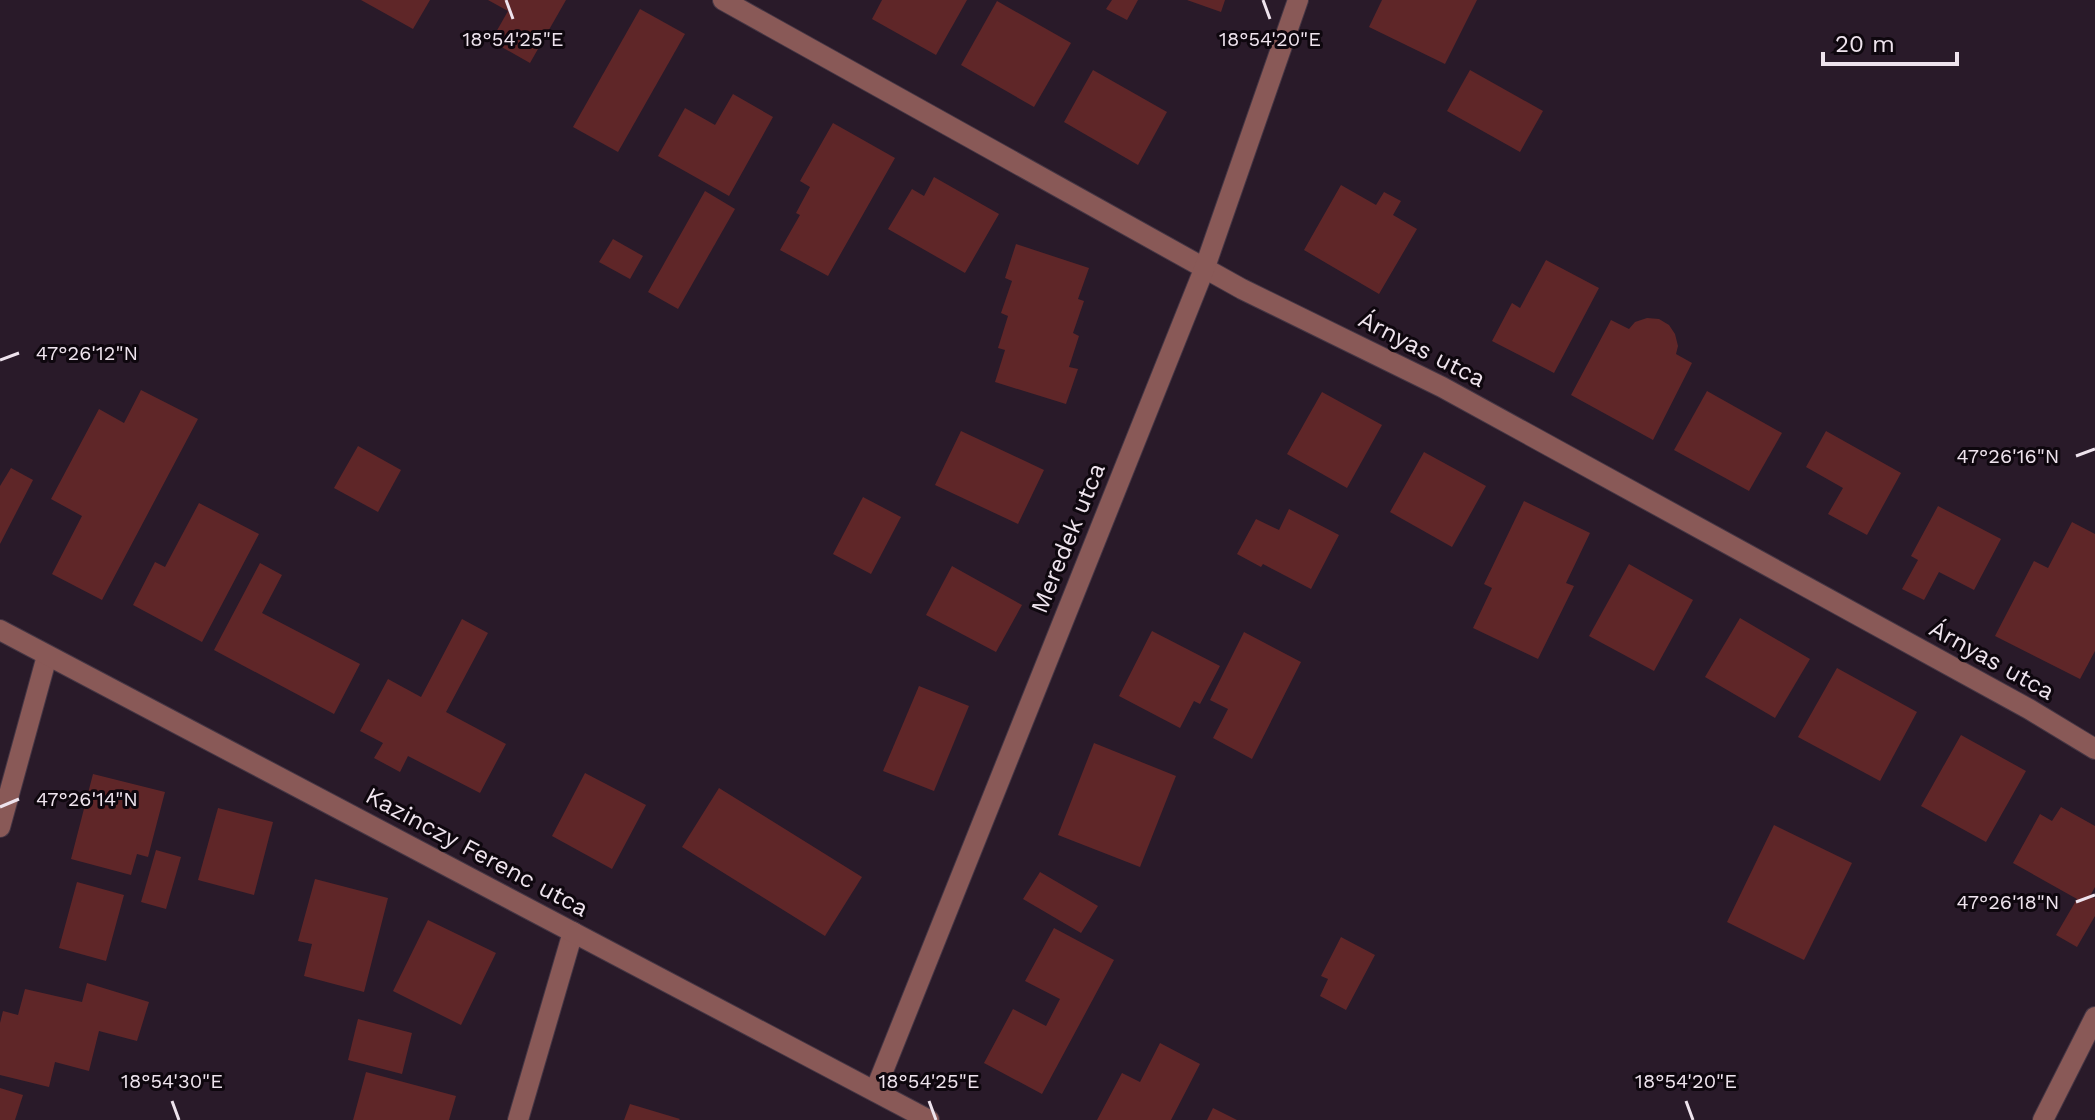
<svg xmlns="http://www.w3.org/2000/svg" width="2095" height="1120" font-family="'Work Sans',sans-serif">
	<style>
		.building { fill: #5f2628 }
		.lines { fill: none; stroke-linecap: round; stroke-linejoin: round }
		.minor-casing { stroke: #453644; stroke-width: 22 }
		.tertiary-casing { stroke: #453644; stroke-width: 22 }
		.minor { stroke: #895957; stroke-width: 20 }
		.tertiary { stroke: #895957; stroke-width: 20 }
		.ticks { fill: none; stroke: #eee3ed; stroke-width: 3 }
		.labels { text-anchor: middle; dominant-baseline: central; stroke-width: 6; stroke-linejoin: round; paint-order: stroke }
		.street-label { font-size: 24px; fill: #eee3ed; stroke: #0e070e }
		.ticks-label { font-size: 20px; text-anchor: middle; fill: #eee3ed; stroke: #0e070e; stroke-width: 6; stroke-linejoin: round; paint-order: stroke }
	</style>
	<rect width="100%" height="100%" fill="#291a29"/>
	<g class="building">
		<path d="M361 0H430L413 29Z"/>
		<path d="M488 0H566L530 63 491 41 508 11Z"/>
		<path d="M882 0H967L936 55 872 19Z"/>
		<path d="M1112 0H1138L1127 20 1106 9Z"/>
		<path d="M1187 0H1225L1221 12Z"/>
		<path d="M1382 0H1477L1445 64 1369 27Z"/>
		<path d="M997 1 1071 43 1034 107 961 65Z"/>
		<path d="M640 9 685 34 618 152 573 127Z"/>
		<path d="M1093 70 1167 112 1138 165 1064 122Z"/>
		<path d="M1470 70 1543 111 1520 152 1447 111Z"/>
		<path d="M733 94 773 117 729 196 658 156 685 108 715 125Z"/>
		<path d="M833 123 895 158 828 276 780 250 800 215 796 213 810 187 800 181Z"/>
		<path d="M934 177 999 214 965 273 888 229 912 189 924 196Z"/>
		<path d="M1341 185 1376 205 1384 192 1401 201 1393 215 1417 229 1379 294 1304 250Z"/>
		<path d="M705 191 735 209 678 309 648 292Z"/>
		<path d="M613 239 643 256 630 279 599 262Z"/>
		<path d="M1016 244 1089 268 1078 299 1084 301 1073 333 1079 336 1069 367 1078 369 1066 404 995 382 1005 350 998 348 1008 316 1001 313 1012 281 1005 278Z"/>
		<path d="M1546 260 1599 288 1554 373 1492 341 1512 303 1520 308Z"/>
		<path d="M1647 318 1659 319 1669 325 1675 334 1678 346 1676 354 1692 363 1653 440 1571 395 1611 320 1629 329 1635 322Z"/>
		<path d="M141 390 198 419 102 600 52 574 82 516 51 499 99 409 124 423Z"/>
		<path d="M1707 391 1782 433 1749 491 1674 450Z"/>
		<path d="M1322 392 1382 425 1347 488 1287 454Z"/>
		<path d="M961 431 1044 470 1018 524 935 485Z"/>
		<path d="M1826 431 1901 473 1867 535 1828 514 1843 488 1806 467Z"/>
		<path d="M358 446 401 470 378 512 334 488Z"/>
		<path d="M1424 452 1486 486 1452 547 1390 512Z"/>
		<path d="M11 468 33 480 0 544V486Z"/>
		<path d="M863 497 901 517 871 574 833 554Z"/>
		<path d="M1524 501 1590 533 1566 583 1574 586 1538 659 1473 628 1492 588 1484 584Z"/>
		<path d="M199 503 259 534 202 642 133 605 155 562 165 567Z"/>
		<path d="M1938 506 2001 539 1974 590 1939 572 1924 600 1902 589 1918 560 1911 556Z"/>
		<path d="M1289 509 1339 535 1311 589 1263 564 1261 567 1237 554 1256 519 1279 530Z"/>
		<path d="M2072 522 2095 534V651L2080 679 1995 636 2034 561 2048 568Z"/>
		<path d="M260 563 282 575 262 613 360 664 334 714 214 650Z"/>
		<path d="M1629 564 1693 600 1654 671 1589 636Z"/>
		<path d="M952 566 1022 605 996 652 926 615Z"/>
		<path d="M1740 618 1810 659 1775 718 1705 677Z"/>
		<path d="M462 619 488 633 446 712 506 744 480 793 408 756 400 772 374 758 383 743 360 731 388 679 421 697Z"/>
		<path d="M1152 631 1220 666 1200 704 1194 701 1180 728 1119 696Z"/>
		<path d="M1244 632 1301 662 1252 759 1213 738 1228 709 1210 700Z"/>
		<path d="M1837 668 1917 712 1880 781 1798 737Z"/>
		<path d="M919 686 969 706 934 791 883 771Z"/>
		<path d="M1961 735 2026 771 1986 842 1921 806Z"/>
		<path d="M1094 743 1176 776 1140 867 1058 835Z"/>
		<path d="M585 773 646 805 612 869 552 836Z"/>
		<path d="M93 774 165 792 148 857 137 854 131 875 71 859Z"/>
		<path d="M719 788 862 877 825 936 682 847Z"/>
		<path d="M2061 807 2095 826V887L2090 896 2095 898V916L2077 947 2056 935 2077 899 2013 863 2040 814 2052 821Z"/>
		<path d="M218 808 273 822 254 895 198 880Z"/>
		<path d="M1774 825 1852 863 1804 960 1727 922Z"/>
		<path d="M156 850 181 857 166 909 141 902Z"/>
		<path d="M1040 872 1098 906 1081 933 1023 899Z"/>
		<path d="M315 879 388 898 364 992 304 976 312 944 298 941Z"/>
		<path d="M77 882 124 895 106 961 59 948Z"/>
		<path d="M428 920 496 953 461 1025 393 991Z"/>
		<path d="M1054 928 1114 960 1042 1094 984 1063 1013 1009 1046 1026 1060 999 1025 981Z"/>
		<path d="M1341 937 1375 955 1346 1010 1320 996 1328 979 1321 976Z"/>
		<path d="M87 983 149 1002 137 1041 99 1031 89 1071 55 1062 49 1087 0 1075V1023L3 1011 18 1015 25 989 82 1002Z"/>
		<path d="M358 1019 412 1033 402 1074 348 1060Z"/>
		<path d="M1160 1043 1200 1064 1171 1120H1097L1122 1073 1140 1082Z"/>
		<path d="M366 1072 456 1096 449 1120H353Z"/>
		<path d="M0 1088 23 1095 15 1120H0Z"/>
		<path d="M630 1104 680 1119 679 1120H624Z"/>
		<path d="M1213 1108 1237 1120H1207Z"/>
	</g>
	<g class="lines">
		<g class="minor-casing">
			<g id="minor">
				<path d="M723 0 1242 289 1442 387 2029 709 2095 749"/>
				<path d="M0 827 47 656"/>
				<path d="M875 1091 1205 267 1298 0"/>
				<path d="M518 1120 573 932"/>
				<path d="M2043 1120 2095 1017"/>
			</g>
		</g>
		<g class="tertiary-casing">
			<path id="tertiary" d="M0 630 929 1120"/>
		</g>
		<use href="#minor" class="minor"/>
		<use href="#tertiary" class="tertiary"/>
	</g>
	<path class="ticks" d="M506 0 513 19M1263 0 1270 19M0 360 19 353M2076 456 2095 449M0 807 19 799M2076 902 2095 895M172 1101 179 1120M929 1101 936 1120M1686 1101 1693 1120"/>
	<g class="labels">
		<g class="street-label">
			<text transform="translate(1422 349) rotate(27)">Árnyas utca</text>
			<text transform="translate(1068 538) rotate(-68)">Meredek utca</text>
			<text transform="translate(1992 660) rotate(29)">Árnyas utca</text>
			<text transform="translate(477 852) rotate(28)">Kazinczy Ferenc utca</text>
		</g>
	</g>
	<g class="ticks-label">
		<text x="513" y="46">18°54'25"E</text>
		<text x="1270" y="46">18°54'20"E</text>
		<text x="87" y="360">47°26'12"N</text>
		<text x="2008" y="463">47°26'16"N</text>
		<text x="87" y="806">47°26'14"N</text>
		<text x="2008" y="909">47°26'18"N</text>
		<text x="172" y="1088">18°54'30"E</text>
		<text x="929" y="1088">18°54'25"E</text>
		<text x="1686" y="1088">18°54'20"E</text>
	</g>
	<path d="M1823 52v12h134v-12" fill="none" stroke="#eee3ed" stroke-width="4"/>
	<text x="1835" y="52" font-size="24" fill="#eee3ed" stroke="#0e070e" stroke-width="6" paint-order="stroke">20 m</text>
</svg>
